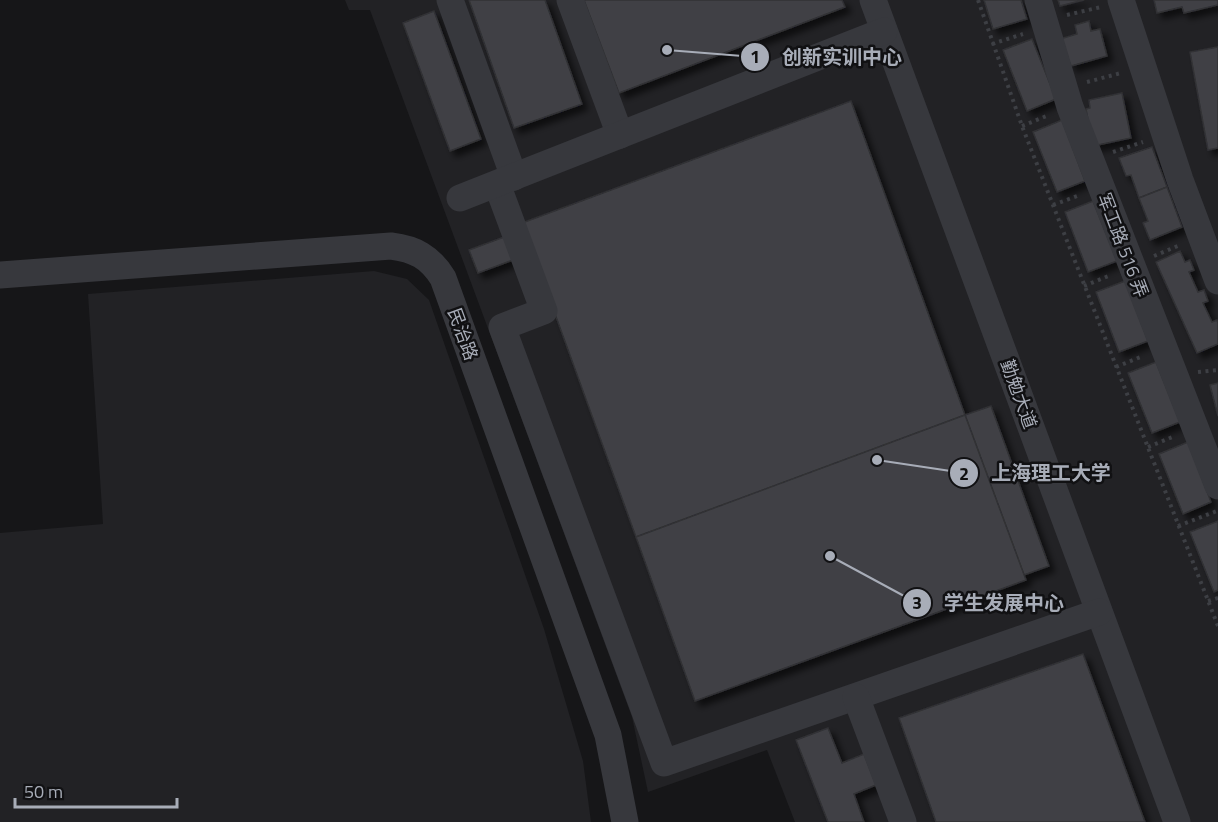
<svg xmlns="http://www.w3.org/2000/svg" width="1218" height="822" font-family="'Titillium Web','Noto Sans SC',sans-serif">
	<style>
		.built { fill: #222225 }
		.building { fill: #404145; stroke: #303034; stroke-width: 1.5; filter: url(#shadow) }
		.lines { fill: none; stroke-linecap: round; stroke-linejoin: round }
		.path { stroke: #3d3f44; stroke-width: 4; stroke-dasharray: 3 4.5; stroke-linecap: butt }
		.minor { stroke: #37383d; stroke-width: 27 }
		.labels { text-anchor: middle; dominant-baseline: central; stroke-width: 5; stroke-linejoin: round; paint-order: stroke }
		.street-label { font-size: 18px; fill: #a8adb8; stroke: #111113 }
		.leader { fill: none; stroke: #a8adb8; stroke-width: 2 }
		.callout-dot { fill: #a8adb8; stroke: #111113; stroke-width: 2 }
		.mark-label { font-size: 18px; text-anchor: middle; font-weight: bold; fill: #111 }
		.callout-label { font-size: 20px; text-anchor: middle; font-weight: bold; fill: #a8adb8; stroke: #111113; stroke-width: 5; stroke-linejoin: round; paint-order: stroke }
	</style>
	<defs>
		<filter id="shadow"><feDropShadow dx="5.5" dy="5.5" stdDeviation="3" flood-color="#0009"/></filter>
	</defs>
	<rect width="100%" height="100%" fill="#161618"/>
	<g class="built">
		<path d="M345 0H1218V822H795L767 750 648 792 632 717 370 10H349Z"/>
		<path d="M374 271 407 279 429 300 544 629 583 761 591 822H0V533L103 524 88 294Z"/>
	</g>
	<g class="building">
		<path d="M469 0H545L582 104 514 128Z"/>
		<path d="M584 0H842L845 7 619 93Z"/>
		<path d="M984 0H1021L1027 19 993 29Z"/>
		<path d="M1058 0H1084L1060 6Z"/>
		<path d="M1154 0H1218V5L1184 13 1182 7 1157 13Z"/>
		<path d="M434 11 481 139 450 151 403 23Z"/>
		<path d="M1089 21 1091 31 1100 29 1107 56 1071 66 1060 39 1077 34 1075 25Z"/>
		<path d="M1032 39 1056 99 1027 111 1003 50Z"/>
		<path d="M1218 47V148L1208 150 1190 52Z"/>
		<path d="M1122 93 1131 138 1093 146 1086 109 1090 108 1089 100Z"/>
		<path d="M851 101 965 415 636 537 522 223Z"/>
		<path d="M1062 120 1085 181 1057 192 1033 132Z"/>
		<path d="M1152 147 1167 187 1139 198 1131 175 1126 176 1119 158Z"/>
		<path d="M1167 187 1182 227 1150 240 1143 223 1148 221 1139 198Z"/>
		<path d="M1093 201 1117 261 1088 272 1065 212Z"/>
		<path d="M504 237 513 260 478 273 469 250Z"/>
		<path d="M1180 251 1185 262 1190 260 1194 270 1189 272 1198 292 1204 290 1208 301 1203 303 1212 322 1217 320 1218 323V344L1197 353 1156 262Z"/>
		<path d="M1125 281 1148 341 1119 352 1096 292Z"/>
		<path d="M1156 362 1180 422 1152 433 1128 373Z"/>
		<path d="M1218 383V416L1210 385Z"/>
		<path d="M991 406 1049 566 1024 575 965 415Z"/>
		<path d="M965 415 1026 580 695 701 636 537Z"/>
		<path d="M1188 442 1211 502 1183 514 1159 454Z"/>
		<path d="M1218 521V590L1214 592 1190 532Z"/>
		<path d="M1083 654 1145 822H936L899 718Z"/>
		<path d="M828 728 842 763 864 754 876 785 854 794 864 822H828L796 740Z"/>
	</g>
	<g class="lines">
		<g class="path">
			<path d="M978 0 1022 126 1218 626"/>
			<path d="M1067 15 1101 7"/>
			<path d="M992 44 1023 34"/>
			<path d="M1087 82 1121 73"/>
			<path d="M1022 126 1049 115"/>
			<path d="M1113 152 1143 142"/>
			<path d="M1053 205 1080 195"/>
			<path d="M1154 256 1180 245"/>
			<path d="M1084 286 1111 275"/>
			<path d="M1116 367 1143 356"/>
			<path d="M1198 372 1218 370"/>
			<path d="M1148 447 1175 436"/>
			<path d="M1178 526 1217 511"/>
			<path d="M1208 601 1218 598"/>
		</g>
		<g class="minor">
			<path d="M450 0 514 177"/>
			<path d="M570 0 620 135"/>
			<path d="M873 0 1177 822"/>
			<path d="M1038 0 1070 107 1218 486"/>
			<path d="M1121 0 1180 180 1218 281"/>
			<path d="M497 184 544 311 502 327 664 763 1099 612"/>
			<path d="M460 198 884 31"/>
			<path d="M0 275 391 246C415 249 430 257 443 278L608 735 625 822"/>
			<path d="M856 697 903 822"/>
		</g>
	</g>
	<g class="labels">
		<g class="street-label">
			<text transform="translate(1123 245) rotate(69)">军工路 516 弄</text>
			<text transform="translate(463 334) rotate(70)">民治路</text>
			<text transform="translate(1019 394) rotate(70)">勤勉大道</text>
		</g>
	</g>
	<path class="leader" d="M667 50L755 57M877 460L964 473M830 556L917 603"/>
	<g class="callout-dot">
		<circle cx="667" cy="50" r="6"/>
		<circle cx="877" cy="460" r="6"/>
		<circle cx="830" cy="556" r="6"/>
		<circle cx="755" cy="57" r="15"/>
		<circle cx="964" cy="473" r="15"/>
		<circle cx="917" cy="603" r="15"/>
	</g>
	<g class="mark-label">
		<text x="755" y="63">1</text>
		<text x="964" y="480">2</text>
		<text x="917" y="609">3</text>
	</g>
	<g class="callout-label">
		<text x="842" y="64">创新实训中心</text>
		<text x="1051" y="480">上海理工大学</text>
		<text x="1004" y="610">学生发展中心</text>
	</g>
	<path d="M15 798v9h162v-9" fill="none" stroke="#a8adb8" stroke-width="3"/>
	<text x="24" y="798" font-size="18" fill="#a8adb8" stroke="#111113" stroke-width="4.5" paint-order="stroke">50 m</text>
</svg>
